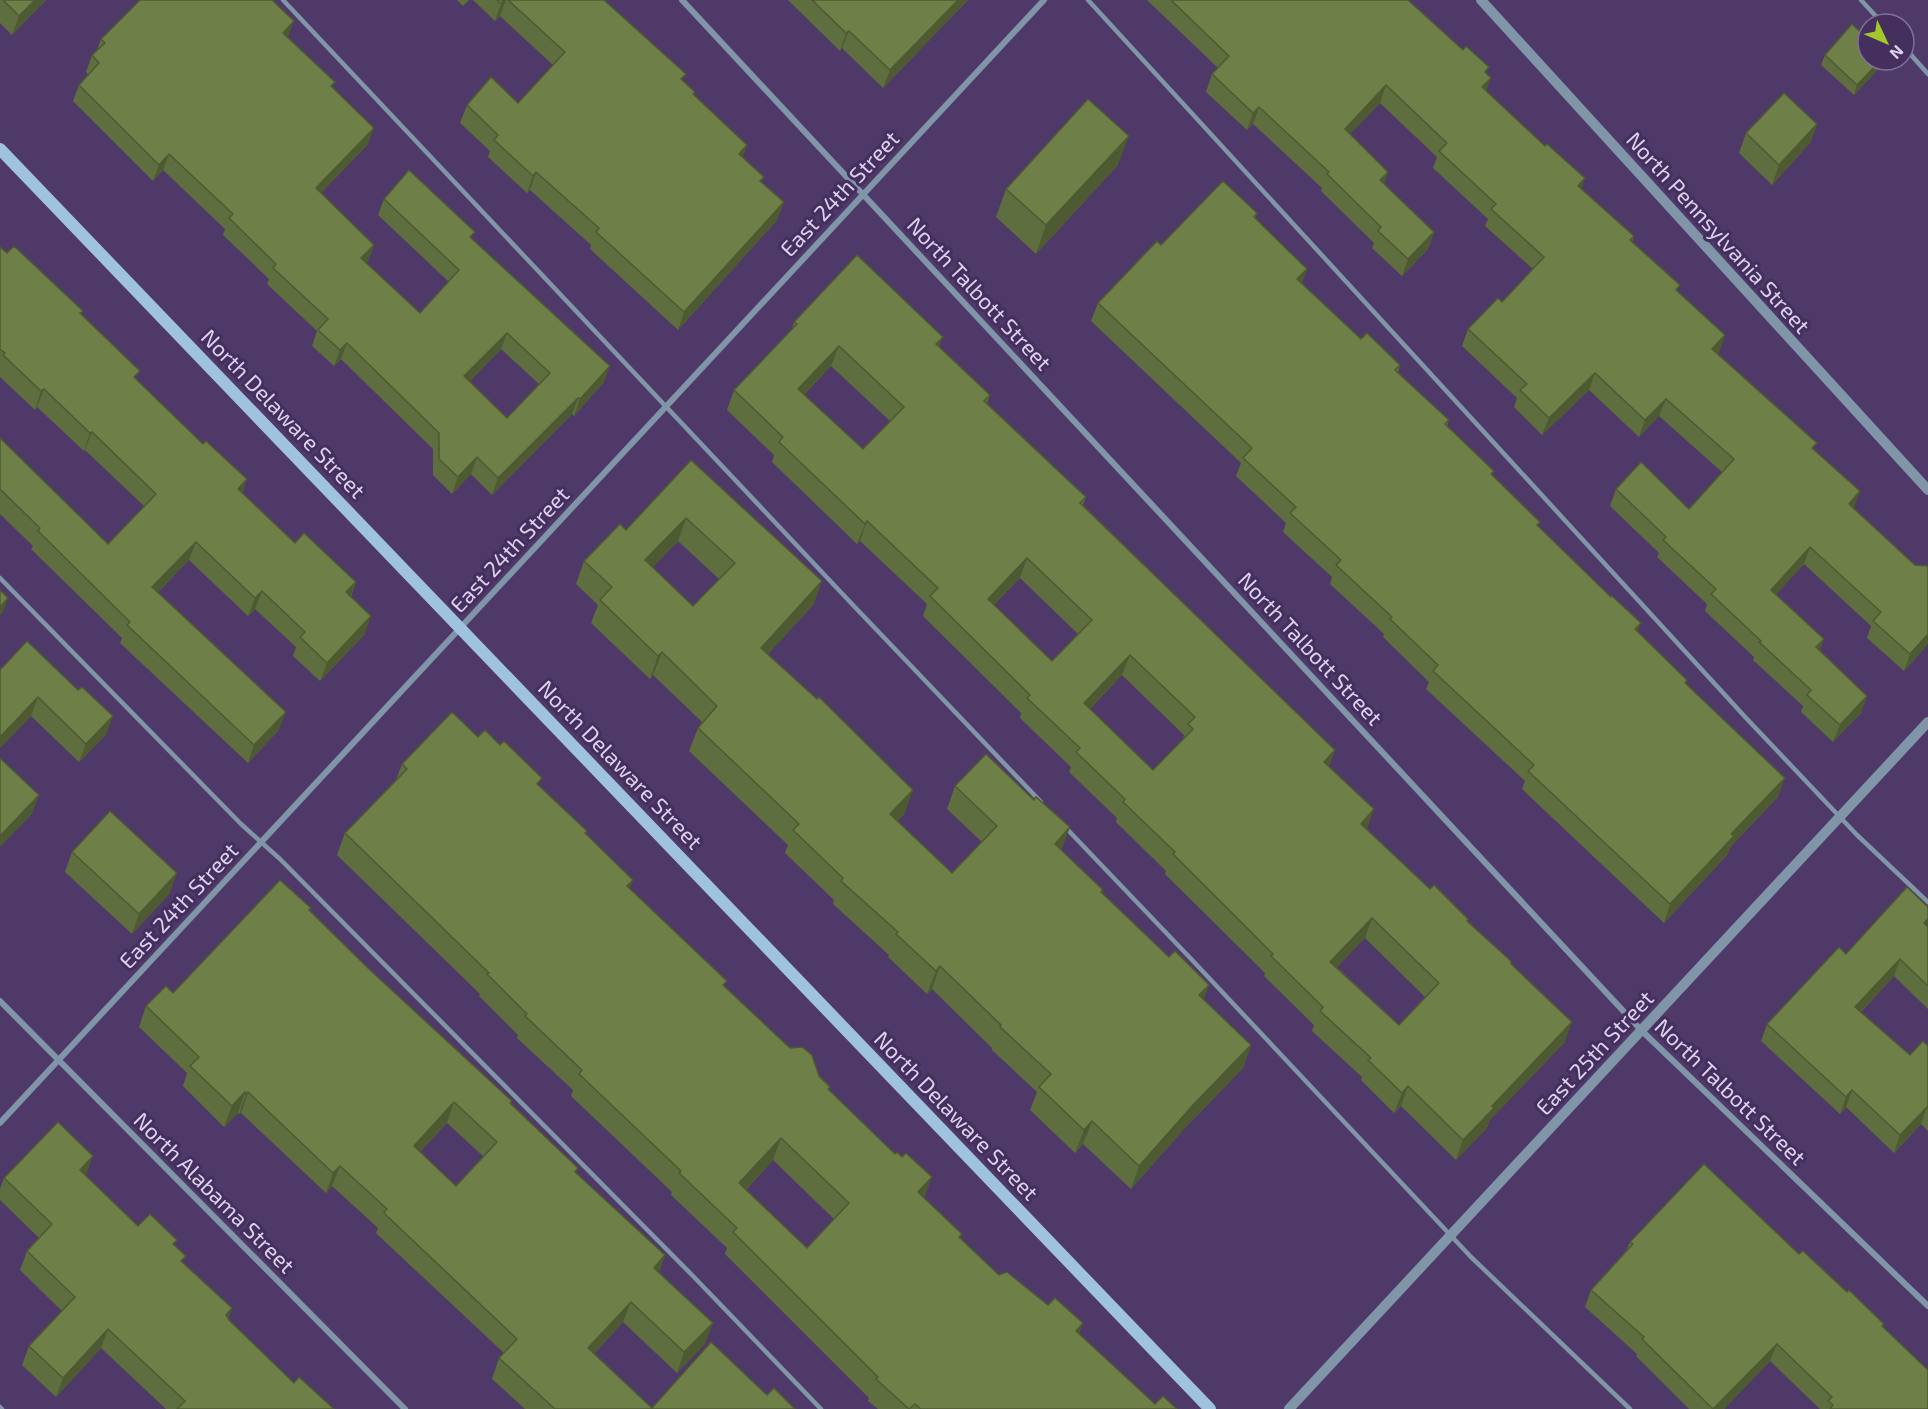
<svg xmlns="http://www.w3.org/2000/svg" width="1928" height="1409" font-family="'Exo 2',sans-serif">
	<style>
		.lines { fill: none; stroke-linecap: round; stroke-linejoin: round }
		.service { stroke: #8096a8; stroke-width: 4.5 }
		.minor { stroke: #8096a8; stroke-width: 6 }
		.tertiary { stroke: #8096a8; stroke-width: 10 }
		.secondary { stroke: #9fc2df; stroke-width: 12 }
		.wall { fill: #5f6e3e; fill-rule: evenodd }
		.shaded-wall { fill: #4d5a32 }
		.building { fill: #6e8048; stroke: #4d5a32; stroke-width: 1.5; fill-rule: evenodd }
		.labels { text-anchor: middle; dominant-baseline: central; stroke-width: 6; stroke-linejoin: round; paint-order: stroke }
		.street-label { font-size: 22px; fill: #ddd2ee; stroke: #442f5e }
	</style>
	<rect width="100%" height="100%" fill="#4f3969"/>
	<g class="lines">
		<g class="service">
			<path d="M283 0 851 603 1041 802"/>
			<path d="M1088 0 1747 719 1857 835 1928 902"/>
			<path d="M1861 0 1883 24"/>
			<path d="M1904 47 1928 74"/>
			<path d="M0 578 241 824 280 859 692 1275 821 1409"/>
			<path d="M1066 828 1194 962 1471 1257 1630 1409"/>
			<path d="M0 1407 2 1409"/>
		</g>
		<g class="minor">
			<path d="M682 0 1641 1030 1928 1306"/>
			<path d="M0 1001 405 1409"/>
			<path d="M0 1123 1044 0"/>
		</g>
		<g class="tertiary">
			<path d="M1481 0 1928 490"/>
			<path d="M1289 1409 1928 722"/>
		</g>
		<path class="secondary" d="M0 149 1210 1409"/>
	</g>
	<g class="wall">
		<path d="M0 0H46L12 35 0 23Z"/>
		<path d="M457 0H469L463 6Z"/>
		<path d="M473 0H604L683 81 762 182 784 202 777 220 678 330 590 249 591 245 530 190 527 193 488 157 490 151 460 123 467 105 518 103 553 65 500 16 495 21Z"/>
		<path d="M788 0H968L883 88 842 48 840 51Z"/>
		<path d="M1147 0H1408L1487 74 1486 91 1582 189 1634 236 1632 242 1678 291 1725 335 1719 352 1717 354 1815 450 1854 509 1928 644 1904 671 1867 638 1871 626 1804 564 1776 594 1820 651 1867 696 1861 713 1833 742 1801 712 1803 706 1753 660 1754 657 1705 611 1707 604 1657 557 1659 553 1610 506 1616 489 1689 509 1722 472 1659 416 1639 437 1589 390 1542 435 1514 407 1517 398 1462 346 1468 329 1502 302 1533 269 1485 226 1488 219 1433 168 1437 157 1380 103 1350 134 1388 172 1384 183 1434 232 1428 249 1402 276 1372 248 1374 243 1321 191 1322 188 1253 124 1247 130 1206 92 1212 74 1218 68Z"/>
		<path d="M288 38 333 88 368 144 321 193 374 245 368 261 366 263 420 313 449 282 378 215 384 199 472 239 604 382 574 416 572 414 492 495 471 474 452 494 433 475V449L341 359 334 366 312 346 317 331 267 284 269 279 223 235 225 229 163 170 153 181 73 101 79 85 88 74 86 72 92 55 97 50 101 39ZM501 349 539 384 507 418 470 381Z"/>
		<path d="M1825 55 1882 65 1854 95 1821 65Z"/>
		<path d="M1817 124 1810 143 1772 185 1739 153 1746 133Z"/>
		<path d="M1118 165 1036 254 996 217 1006 189Z"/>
		<path d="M1257 213 1255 219 1307 269 1302 283 1361 339 1400 365 1398 373 1449 420 1447 426 1539 527 1686 683 1778 797 1731 846 1727 855 1664 923 1522 789 1525 781 1426 689 1429 682 1383 637 1384 634 1330 584 1332 577 1283 532 1286 523 1236 476 1241 463 1091 321 1098 303 1161 245Z"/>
		<path d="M0 247 81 314 137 380 242 493 295 543 356 582 351 597 365 634 320 681 293 656 296 647 255 609 248 616 189 560 158 592 279 730 248 763 120 643 122 638 31 549 33 546 0 514V438L108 544 144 506 85 450 84 451 37 407 35 410 0 377Z"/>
		<path d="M794 322 939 346 990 395 987 403 1086 497 1083 505 1335 750 1329 766 1367 829 1430 889 1468 919V921L1511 964 1565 1042 1489 1121 1487 1128 1456 1160 1401 1106 1394 1113 1361 1080 1362 1077 1312 1031 1314 1025 1264 976 1265 973 1165 874 1166 871 1116 822 1117 818 1069 772 1071 767 1020 718 1021 713 923 616 927 604 860 541 857 544 772 462 774 455 727 410 734 390 792 329ZM831 366 890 421 863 449 804 395ZM1020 578 1078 634 1052 661 994 605ZM1122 675 1184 735 1183 740 1153 770 1090 709ZM1365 938 1425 997 1399 1025 1337 967Z"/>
		<path d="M691 460 814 604 768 654 905 813 897 821 952 873 982 842 947 809 955 786 1034 800 1070 827 1061 850 1103 890 1102 893 1204 1000 1251 1045 1243 1068 1185 1128 1131 1189 1083 1144 1075 1153 1030 1110 1037 1092 992 1050V1048L932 989 927 994 888 957 889 955 833 904 834 900 785 853 788 845 689 751 698 728 702 722 653 675 650 679 591 623 598 605 576 584 584 561 626 530ZM678 541 719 579 693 606 653 567Z"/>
		<path d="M0 670 106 735 79 762 31 716 0 748Z"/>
		<path d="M478 737 540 786 587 831 586 834 630 889 725 987 830 1087 829 1090 960 1239 999 1275 1079 1334 1155 1404 1177 1409H878L868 1401 869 1398 725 1254 727 1248 671 1195 672 1192 571 1096 573 1090 517 1038 518 1035 479 996 480 994 337 855 345 833 396 780 402 764ZM773 1160 834 1219 807 1248 746 1190Z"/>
		<path d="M72 852 170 893 132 934 65 872Z"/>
		<path d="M1928 907V1009L1894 976 1861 1012 1910 1055 1928 1046V1131L1921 1124 1894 1153 1846 1107 1840 1114 1761 1041 1767 1024 1846 954Z"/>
		<path d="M310 911 370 970 512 1101 511 1105 576 1173 665 1255 659 1272 705 1344 677 1373 623 1322 594 1354 652 1408 767 1395 795 1409H525L492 1379 499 1358 504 1353 379 1236 376 1233 378 1228 332 1186 326 1193 241 1113 239 1114 238 1113 224 1127 183 1086 187 1073 139 1027 146 1006 173 993ZM447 1123 484 1157 456 1186 420 1152Z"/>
		<path d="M86 1176 138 1226 175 1246 183 1263 232 1308 228 1319 294 1383 334 1409H166L101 1348 56 1397 22 1365 29 1346 62 1311 20 1270 27 1251 39 1238 0 1200V1189L4 1178Z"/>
		<path d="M1630 1242 1799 1254 1847 1292 1884 1324 1883 1327 1928 1409H1820L1770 1361 1724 1409H1689L1636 1356 1637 1354 1585 1307 1591 1290 1626 1251Z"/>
	</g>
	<g class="shaded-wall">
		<path d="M35 0H46L12 35 19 16Z"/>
		<path d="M504 0H506L500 16 495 21 501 4Z"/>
		<path d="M958 0H968L883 88 890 70Z"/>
		<path d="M294 21 288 37 283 33Z"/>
		<path d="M849 31 842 48 840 51 846 33Z"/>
		<path d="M1881 60H1884L1882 65 1854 95 1857 85Z"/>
		<path d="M1491 78 1485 95 1482 87Z"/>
		<path d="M1386 85 1380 103 1339 146 1345 129Z"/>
		<path d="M1259 107 1253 124 1247 130 1253 113Z"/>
		<path d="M1817 124 1810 143 1772 185 1779 165Z"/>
		<path d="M374 128 368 144 310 204 316 188Z"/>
		<path d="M1129 136 1118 165 1036 254 1046 225Z"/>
		<path d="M747 145 741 163 739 154Z"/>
		<path d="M169 154 163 170 153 181 159 165Z"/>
		<path d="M536 172 530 190 527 193 533 176Z"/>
		<path d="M1388 172 1382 189 1380 180Z"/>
		<path d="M1585 178 1579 196 1578 186Z"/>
		<path d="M784 202 777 220 678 330 684 312Z"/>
		<path d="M1434 232 1428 249 1402 276 1408 259Z"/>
		<path d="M374 245 368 261 355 275 361 258Z"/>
		<path d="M1307 269 1300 288 1297 279Z"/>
		<path d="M507 333 501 349 459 393 464 376Z"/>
		<path d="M1725 335 1719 352 1706 366 1712 349Z"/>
		<path d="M943 337 935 357 936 344Z"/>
		<path d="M347 343 341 359 334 366 340 350Z"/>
		<path d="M839 346 831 366 791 409 798 389Z"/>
		<path d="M610 366 604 382 574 416 580 399Z"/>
		<path d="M1595 373 1589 390 1542 435 1549 418Z"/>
		<path d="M44 389 37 407 35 410 41 391Z"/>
		<path d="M578 398 572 414 492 495 498 478Z"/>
		<path d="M1666 399 1659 416 1639 437 1645 420Z"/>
		<path d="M92 432 85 450 84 451 90 433Z"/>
		<path d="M477 457 471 474 452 494 458 477Z"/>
		<path d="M247 479 241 498 238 489Z"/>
		<path d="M1860 491 1854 508 1849 504Z"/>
		<path d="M686 518 678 541 637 583 645 560Z"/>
		<path d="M867 521 860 541 857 544 865 524Z"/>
		<path d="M196 542 189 560 146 605 152 587Z"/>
		<path d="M1810 547 1804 564 1765 607 1771 590Z"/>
		<path d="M1027 558 1020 578 980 619 988 599Z"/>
		<path d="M822 581 814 604 753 671 761 648Z"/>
		<path d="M356 582 349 600 346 592Z"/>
		<path d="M262 591 255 609 248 616 255 598Z"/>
		<path d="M8 598 3 612 0 615V607Z"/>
		<path d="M371 616 365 634 320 681 327 663Z"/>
		<path d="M1641 623 1634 641 1635 629Z"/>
		<path d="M1928 634V644L1904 671 1910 654Z"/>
		<path d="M1824 639 1818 656 1816 647Z"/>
		<path d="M662 652 653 675 650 679 658 656Z"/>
		<path d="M1130 655 1122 675 1077 723 1084 703Z"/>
		<path d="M1867 696 1861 713 1833 742 1840 725Z"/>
		<path d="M38 697 31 716 0 748V737Z"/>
		<path d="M286 712 279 730 248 763 254 745Z"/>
		<path d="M113 716 106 735 79 762 86 744Z"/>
		<path d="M1335 750 1327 770 1324 762Z"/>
		<path d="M1785 778 1778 797 1731 846 1727 855 1664 923 1670 904 1731 834Z"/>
		<path d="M913 790 905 813 881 837 890 814Z"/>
		<path d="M39 795 32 814 0 847V836Z"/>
		<path d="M1374 809 1367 829 1353 843 1361 824Z"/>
		<path d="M1070 827 1061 850 1055 844Z"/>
		<path d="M177 873 170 893 132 934 139 914Z"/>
		<path d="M633 880 625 902 627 886Z"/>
		<path d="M1372 918 1365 938 1323 981 1330 962Z"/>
		<path d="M1928 919V929L1924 923Z"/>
		<path d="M1900 959 1894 976 1849 1024 1855 1007Z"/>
		<path d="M940 966 932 989 927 994 936 971Z"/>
		<path d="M1209 985 1201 1008 1199 995Z"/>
		<path d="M1572 1022 1565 1042 1489 1121 1487 1128 1456 1160 1463 1140 1492 1106Z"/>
		<path d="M1251 1045 1243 1068 1185 1128 1131 1189 1139 1166 1193 1105Z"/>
		<path d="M1408 1086 1401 1106 1394 1113 1402 1093Z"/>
		<path d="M1852 1090 1846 1107 1840 1114 1846 1097Z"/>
		<path d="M245 1092 238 1113 224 1127 232 1106Z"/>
		<path d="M248 1092 241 1113 239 1114 246 1094Z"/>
		<path d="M454 1102 447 1123 406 1167 414 1146Z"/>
		<path d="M1927 1107 1921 1124 1894 1153 1900 1135Z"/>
		<path d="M1092 1121 1083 1144 1075 1153 1084 1130Z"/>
		<path d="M781 1138 773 1160 731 1205 739 1183Z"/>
		<path d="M93 1156 86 1175 73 1189 80 1170Z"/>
		<path d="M340 1166 332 1186 326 1193 333 1173Z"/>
		<path d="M932 1177 924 1199 918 1192Z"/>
		<path d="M665 1255 658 1276 654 1268Z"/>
		<path d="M631 1302 623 1322 580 1369 588 1348Z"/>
		<path d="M232 1308 225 1327 226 1315Z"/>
		<path d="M713 1323 705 1344 677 1373 684 1352Z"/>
		<path d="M1083 1323 1075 1345 1076 1331Z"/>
		<path d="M108 1329 101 1348 56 1397 63 1378Z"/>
		<path d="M1777 1344 1770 1361 1724 1409H1714Z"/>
	</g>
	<g class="building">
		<path d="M3 0H35L19 16Z"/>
		<path d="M140 0H272L294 21 283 33 335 82 331 86 374 128 316 188 374 245 361 258 420 313 459 270 384 199 409 170 475 232 470 237 610 366 580 399 578 398 498 478 477 457 458 477 439 459V433L347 343 340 350 318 330 328 319 273 268 276 264 229 218 233 214 169 154 159 165 79 85 99 63 92 55 105 43 101 39ZM507 333 550 373 507 418 464 376Z"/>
		<path d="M497 0H504L501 4Z"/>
		<path d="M508 0H604L686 74 681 79 695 92 693 94 747 145 739 154 764 177 760 181 784 202 684 312 596 232 599 228 536 172 533 176 494 140 498 135 467 105 491 77 518 103 565 52Z"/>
		<path d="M812 0H958L890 70 849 31 846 33Z"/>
		<path d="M1171 0H1408L1463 50 1466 46 1489 67 1485 72 1491 78 1482 87 1545 146 1547 144 1585 178 1578 186 1634 236 1630 240 1680 285 1676 290 1725 335 1712 349 1817 443 1812 448 1860 491 1849 504 1915 565 1928 566V634L1910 654 1873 621 1881 612 1810 547 1771 590 1824 639 1816 647 1867 696 1840 725 1807 695 1811 690 1759 642 1761 641 1711 594 1716 589 1663 540 1666 537 1616 489 1641 462 1689 509 1734 459 1666 399 1645 420 1595 373 1549 418 1520 390 1527 384 1468 329 1498 298 1502 302 1544 257 1491 209 1496 204 1439 151 1447 143 1386 85 1345 129 1388 172 1380 180 1434 232 1408 259 1378 231 1381 227 1327 174 1329 172 1259 107 1253 113 1212 74 1229 56Z"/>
		<path d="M1852 24 1868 39V60H1881L1857 85 1825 55Z"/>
		<path d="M1784 93 1817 124 1779 165 1746 133Z"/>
		<path d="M1088 99 1129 136 1046 225 1006 189Z"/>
		<path d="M1223 181 1257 213 1254 217 1307 269 1297 279 1361 339 1367 333 1400 365 1395 370 1449 420 1445 424 1494 471 1491 474 1540 522 1537 525 1611 597 1612 596 1641 623 1635 629 1687 680 1685 683 1785 778 1731 834 1734 836 1670 904 1528 771 1534 765 1433 671 1438 665 1390 619 1392 617 1336 565 1341 560 1290 513 1296 507 1243 458 1252 448 1098 303 1157 241 1161 245Z"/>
		<path d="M14 246 83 311 80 313 140 371 134 377 140 383 203 444 206 441 247 479 238 489 295 543 304 533 356 582 346 592 371 616 327 663 300 637 305 632 262 591 255 598 196 542 152 587 286 712 254 745 127 625 130 622 38 531 40 528 0 489V438L108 544 156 494 92 432 90 433 44 389 41 391 3 355 5 353 0 349V247L7 253Z"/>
		<path d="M857 255 943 337 936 344 990 395 984 401 1086 497 1080 503 1335 750 1324 762 1374 809 1361 824 1430 889 1434 885 1468 919 1467 921 1511 961V964L1572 1022 1492 1106 1494 1108 1463 1140 1408 1086 1402 1093 1368 1060 1371 1058 1320 1011 1323 1007 1271 956 1273 954 1173 854 1175 852 1123 802 1125 799 1076 752 1080 748 1027 698 1030 695 930 596 938 588 867 521 865 524 779 442 783 437 734 390 797 324 794 322ZM839 346 904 407 863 449 798 389ZM1027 558 1092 620 1052 661 988 599ZM1130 655 1195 717 1188 724 1193 729 1153 770 1084 703ZM1372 918 1439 983 1399 1025 1330 962Z"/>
		<path d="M691 460 822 581 761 648 817 699 819 697 913 790 890 814 952 873 997 826 955 786 986 754 1034 800 1036 797 1070 827 1055 844 1103 890 1101 892 1169 957 1175 951 1209 985 1199 995 1251 1045 1193 1105 1139 1166 1092 1121 1084 1130 1039 1087 1051 1074 1000 1027 1001 1025 940 966 936 971 896 934 898 932 841 881 843 878 793 830 799 824 698 728 717 706 662 652 658 656 600 600 612 587 584 561 620 524 626 530ZM686 518 735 563 693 606 645 560Z"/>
		<path d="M0 590 8 598 0 607Z"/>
		<path d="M27 641 78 690 82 687 113 716 86 744 38 697 0 737V670Z"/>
		<path d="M452 712 478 737 485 730 500 745 504 741 542 778 537 784 587 831 585 833 633 880 627 886 727 981 723 985 790 1048 802 1047 812 1055 819 1076 830 1087 828 1089 895 1154 897 1152 902 1157 906 1153 932 1177 918 1192 962 1234 959 1237 999 1275 1007 1272 1048 1305 1055 1298 1083 1323 1076 1331 1155 1404 1163 1396 1177 1409H921L915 1404 909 1409 876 1379 878 1377 733 1232 737 1228 679 1173 681 1171 579 1074 582 1070 525 1016 527 1014 487 974 489 973 345 833 407 769 402 764ZM781 1138 849 1203 807 1248 739 1183Z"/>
		<path d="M0 758 39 795 0 836Z"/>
		<path d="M110 811 177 873 139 914 72 852Z"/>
		<path d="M280 880 311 908 309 910 370 970 512 1101 510 1103 578 1168 575 1172 665 1255 654 1268 713 1323 684 1352 631 1302 588 1348 652 1408 711 1342 767 1395 774 1388 795 1409H555L499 1358 517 1339 386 1215 384 1212 387 1209 340 1166 333 1173 248 1092 246 1094 245 1092 232 1106 190 1066 199 1057 146 1006 166 986 173 993ZM454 1102 497 1142 456 1186 414 1146Z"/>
		<path d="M1907 887 1928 907V919L1924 923 1928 927V986L1900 959 1855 1007 1910 1055 1923 1041 1928 1046V1108L1927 1107 1900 1135 1852 1090 1846 1097 1767 1024 1839 947 1846 954Z"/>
		<path d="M58 1122 93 1156 80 1170 138 1226 150 1214 177 1240 173 1244 186 1256 181 1261 232 1308 226 1315 229 1320 294 1383 299 1377 334 1409H177L185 1401 108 1329 63 1378 29 1346 75 1297 27 1251 52 1224 4 1178Z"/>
		<path d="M1704 1164 1799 1254 1803 1251 1847 1292 1849 1290 1884 1324 1882 1326 1928 1370V1409H1830L1833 1405 1828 1401 1832 1397 1777 1344 1713 1409 1642 1339 1644 1337 1591 1290 1633 1244 1630 1242Z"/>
	</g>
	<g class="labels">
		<g class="street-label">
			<text transform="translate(839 193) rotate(-47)">East 24th Street</text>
			<text transform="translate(1719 232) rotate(48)">North Pennsylvania Street</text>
			<text transform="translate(980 293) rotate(47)">North Talbott Street</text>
			<text transform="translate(284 413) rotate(46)">North Delaware Street</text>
			<text transform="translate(509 549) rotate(-47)">East 24th Street</text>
			<text transform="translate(1311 648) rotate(47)">North Talbott Street</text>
			<text transform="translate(621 764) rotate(46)">North Delaware Street</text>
			<text transform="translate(178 905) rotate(-47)">East 24th Street</text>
			<text transform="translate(1594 1052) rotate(-47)">East 25th Street</text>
			<text transform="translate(1731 1091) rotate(44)">North Talbott Street</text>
			<text transform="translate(957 1115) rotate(46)">North Delaware Street</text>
			<text transform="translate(215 1192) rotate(45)">North Alabama Street</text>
		</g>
	</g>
	<g transform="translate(1886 42) rotate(134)"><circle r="28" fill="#442f5e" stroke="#817098" stroke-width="1.5"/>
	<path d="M0-4.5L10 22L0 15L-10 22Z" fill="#a2c929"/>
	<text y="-9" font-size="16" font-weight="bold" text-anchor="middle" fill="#ddd2ee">N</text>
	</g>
</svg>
